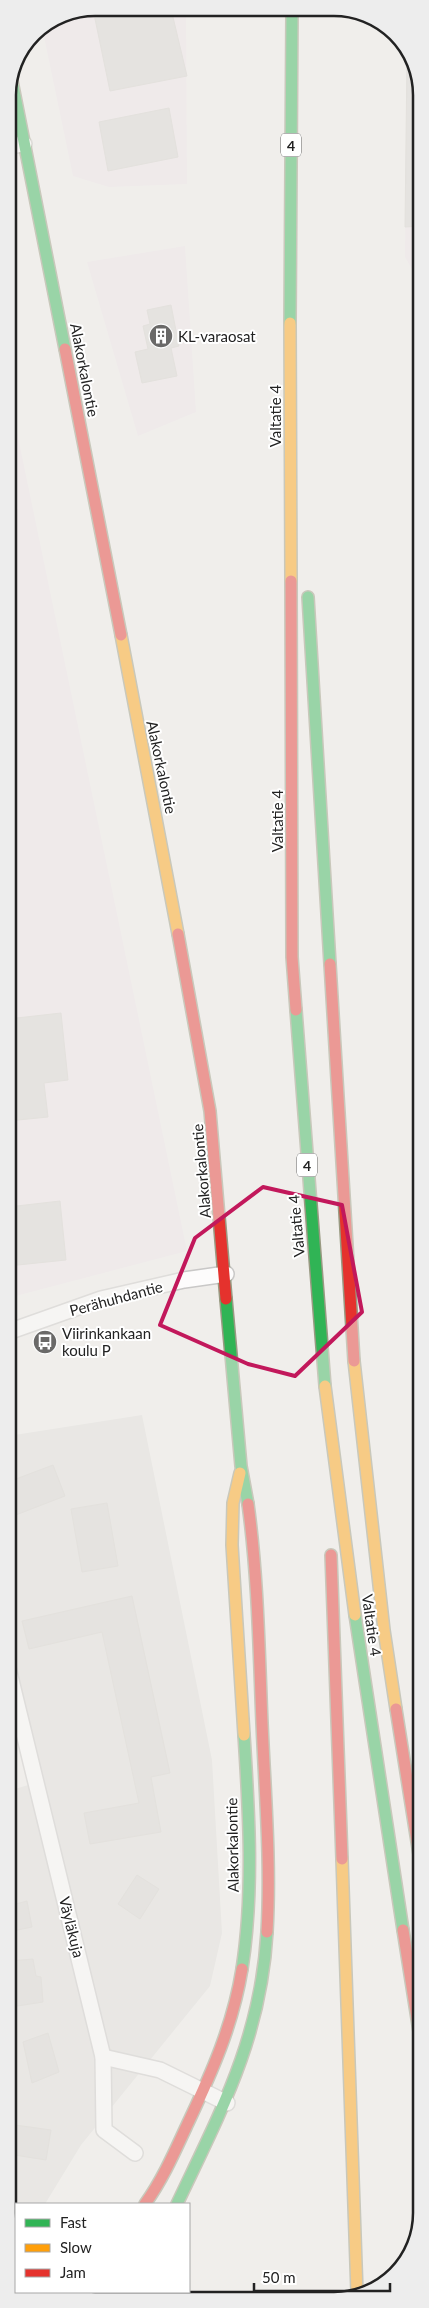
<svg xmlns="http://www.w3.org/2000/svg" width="429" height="2308" font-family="Lato,sans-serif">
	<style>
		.residential { fill: #dfdedc }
		.industrial { fill: #ede4e9 }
		.building { fill: #d7d4d2; stroke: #d3d0cc }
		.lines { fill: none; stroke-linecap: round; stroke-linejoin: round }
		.street-casing { stroke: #c9c8c7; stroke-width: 18 }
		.fast-casing { stroke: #999a82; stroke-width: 14 }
		.slow-casing { stroke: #999a82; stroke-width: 14 }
		.jam-casing { stroke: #999a82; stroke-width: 14 }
		.street { stroke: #fdfcfc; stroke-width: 15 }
		.fast { stroke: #30b455; stroke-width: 11 }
		.slow { stroke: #ff9f0a; stroke-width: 11 }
		.jam { stroke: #e5322d; stroke-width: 11 }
		.marked { fill: none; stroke: #c2185b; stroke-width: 4; stroke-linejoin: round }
		.labels { text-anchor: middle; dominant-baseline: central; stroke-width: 4; stroke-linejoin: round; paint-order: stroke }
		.shield { fill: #fff; stroke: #646464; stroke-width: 1 }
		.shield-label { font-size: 14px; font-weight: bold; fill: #222 }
		.poi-label { font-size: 15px; fill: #222; stroke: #fff; text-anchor: start }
		.street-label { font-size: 15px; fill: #222; stroke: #fff }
		.rim { fill: none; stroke: #222; stroke-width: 2.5 }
	</style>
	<rect width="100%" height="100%" fill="#f0eeeb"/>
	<path class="residential" d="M142 1415 212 1760 222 1933 210 1986 81 2145 45 2204H16V2241L8 2224V1791L42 1781 8 1649V1436Z"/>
	<g class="industrial">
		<path d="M186 13 187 184 109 187 73 176 42 27 62 14Z"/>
		<path d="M407 55 421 84V285L405 257Z"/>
		<path d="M185 246 196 412 138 436 87 262Z"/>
		<path d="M8 389 187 1251 8 1298Z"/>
	</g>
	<g class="building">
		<path d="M172 13 187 76 110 91 94 14Z"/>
		<path d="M407 55 421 84V226L405 227Z"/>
		<path d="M169 108 178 157 108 171 99 122Z"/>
		<path d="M171 305 179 346 171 348 177 376 142 383 135 352 148 349 143 326 150 324 147 310Z"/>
		<path d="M61 1013 68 1080 44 1083 48 1117 8 1121V1019Z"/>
		<path d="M60 1201 66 1260 8 1266V1207Z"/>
		<path d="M53 1465 65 1496 8 1518V1482Z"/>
		<path d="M107 1503 118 1566 82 1572 71 1509Z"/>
		<path d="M132 1596 170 1773 151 1777 161 1832 90 1844 84 1813 139 1803 102 1632 29 1649 22 1621Z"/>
		<path d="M137 1875 159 1889 140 1919 118 1904Z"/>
		<path d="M27 1901 32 1927 8 1932V1906Z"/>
		<path d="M33 1959 36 1976 41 1977 43 2002 11 2007 9 1961Z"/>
		<path d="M48 2033 59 2072 32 2083 23 2042Z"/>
		<path d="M8 2124 51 2130 46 2160 8 2154Z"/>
	</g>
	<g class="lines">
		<g class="street-casing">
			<g id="street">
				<path d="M8 146 24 144"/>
				<path d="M8 1332 101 1299 184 1280 226 1274"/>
				<path d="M8 1668 103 2057 104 2130 135 2153"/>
				<path d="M103 2057 160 2070 227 2103"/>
			</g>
		</g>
		<g class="fast-casing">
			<g id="fast">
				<path d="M12 81 65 349"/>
				<path d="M290 323 292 11"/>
				<path d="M308 597 330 964"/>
				<path d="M296 1010 325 1386"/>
				<path d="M226 1299 241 1466 248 1504"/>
				<path d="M355 1615 403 1930"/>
				<path d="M242 1969C254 1892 249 1812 244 1735"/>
				<path d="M177 2204C221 2111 261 2038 267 1932"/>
				<path d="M144 2299 151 2292"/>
			</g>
		</g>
		<g class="slow-casing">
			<g id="slow">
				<path d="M290 323 291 581"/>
				<path d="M121 635 178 934"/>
				<path d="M354 1361 384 1630 396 1709"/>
				<path d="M325 1386 355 1615"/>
				<path d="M240 1473 233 1503 232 1545 244 1735"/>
				<path d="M342 1859 357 2293"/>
				<path d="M79 2292 86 2299"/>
			</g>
		</g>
		<g class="jam-casing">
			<g id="jam">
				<path d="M65 349 121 635"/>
				<path d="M291 581 292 957 296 1010"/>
				<path d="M178 934 210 1111 226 1299"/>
				<path d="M330 964 354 1361"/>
				<path d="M248 1504C258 1577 259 1650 262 1723 265 1793 271 1863 267 1932"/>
				<path d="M331 1555 342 1859"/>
				<path d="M396 1709 421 1867"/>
				<path d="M403 1930 421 2044"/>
				<path d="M145 2204C163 2179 175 2151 188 2123 212 2072 233 2025 242 1969"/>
			</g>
		</g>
		<use href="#street" class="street"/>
		<use href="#fast" class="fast"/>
		<use href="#slow" class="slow"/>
		<use href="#jam" class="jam"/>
	</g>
	<path d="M0 0H429V2308H0ZM263 1187 342 1205 362 1312 295 1376 248 1364 160 1325 195 1238Z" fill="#f0eeeb" fill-opacity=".55" fill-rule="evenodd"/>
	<path class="marked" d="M263 1187 342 1205 362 1312 295 1376 248 1364 160 1325 195 1238Z"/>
	<defs>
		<g id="building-disc" transform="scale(1.25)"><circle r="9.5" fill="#6a6968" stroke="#fff"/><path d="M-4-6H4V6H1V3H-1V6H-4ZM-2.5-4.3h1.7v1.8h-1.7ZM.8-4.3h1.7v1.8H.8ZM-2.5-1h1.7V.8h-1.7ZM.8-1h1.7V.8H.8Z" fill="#fff"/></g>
		<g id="bus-disc" transform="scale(1.25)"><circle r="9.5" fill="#6a6968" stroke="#fff"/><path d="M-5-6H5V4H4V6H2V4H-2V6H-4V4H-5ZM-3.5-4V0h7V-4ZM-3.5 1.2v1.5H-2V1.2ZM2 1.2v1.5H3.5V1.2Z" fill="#fff"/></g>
	</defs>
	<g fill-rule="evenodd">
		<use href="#building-disc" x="161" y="336"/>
		<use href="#bus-disc" x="45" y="1342"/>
	</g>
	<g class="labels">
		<g class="shield">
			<rect x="281" y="133.5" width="20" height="23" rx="4"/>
			<rect x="297" y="1153.5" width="20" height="23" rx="4"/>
		</g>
		<g class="shield-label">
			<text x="291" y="145">4</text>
			<text x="307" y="1165">4</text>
		</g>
		<g class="poi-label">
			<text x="178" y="336">KL-varaosat</text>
			<text x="62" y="1333">Viirinkankaan<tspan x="62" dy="17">koulu P</tspan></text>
		</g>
		<g class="street-label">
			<text transform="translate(85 370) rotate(79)">Alakorkalontie</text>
			<text transform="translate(275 416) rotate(-90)">Valtatie 4</text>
			<text transform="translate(162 767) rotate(78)">Alakorkalontie</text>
			<text transform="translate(277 821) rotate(-90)">Valtatie 4</text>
			<text transform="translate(201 1171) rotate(-95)">Alakorkalontie</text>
			<text transform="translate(296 1226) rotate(-95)">Valtatie 4</text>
			<text transform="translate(116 1298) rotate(-15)">Perähuhdantie</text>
			<text transform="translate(372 1625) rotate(82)">Valtatie 4</text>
			<text transform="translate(232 1845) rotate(-91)">Alakorkalontie</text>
			<text transform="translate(72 1927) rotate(76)">Väyläkuja</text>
		</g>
	</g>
	<path d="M0 0H429V2308H0ZM95 16H334A79 79 0 0 1 413 95V2213A79 79 0 0 1 334 2292H95A79 79 0 0 1 16 2213V95A79 79 0 0 1 95 16Z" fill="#ededed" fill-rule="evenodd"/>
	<path class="rim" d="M95 16H334A79 79 0 0 1 413 95V2213A79 79 0 0 1 334 2292H95A79 79 0 0 1 16 2213V95A79 79 0 0 1 95 16Z"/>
	<rect x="15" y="2203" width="175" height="90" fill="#ffffff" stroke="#a7a7a7"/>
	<rect x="25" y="2219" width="25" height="8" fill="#30b455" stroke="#a7a7a7"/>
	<text x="60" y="2228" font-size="15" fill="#222222">Fast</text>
	<rect x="25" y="2244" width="25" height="8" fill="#ff9f0a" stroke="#a7a7a7"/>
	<text x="60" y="2253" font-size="15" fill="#222222">Slow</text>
	<rect x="25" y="2269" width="25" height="8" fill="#e5322d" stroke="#a7a7a7"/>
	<text x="60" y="2278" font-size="15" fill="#222222">Jam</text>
	<path d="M254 2283v8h136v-8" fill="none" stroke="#222222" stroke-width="2.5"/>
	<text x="262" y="2283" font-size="15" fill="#222222" stroke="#ffffff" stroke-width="4" paint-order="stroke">50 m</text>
</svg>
